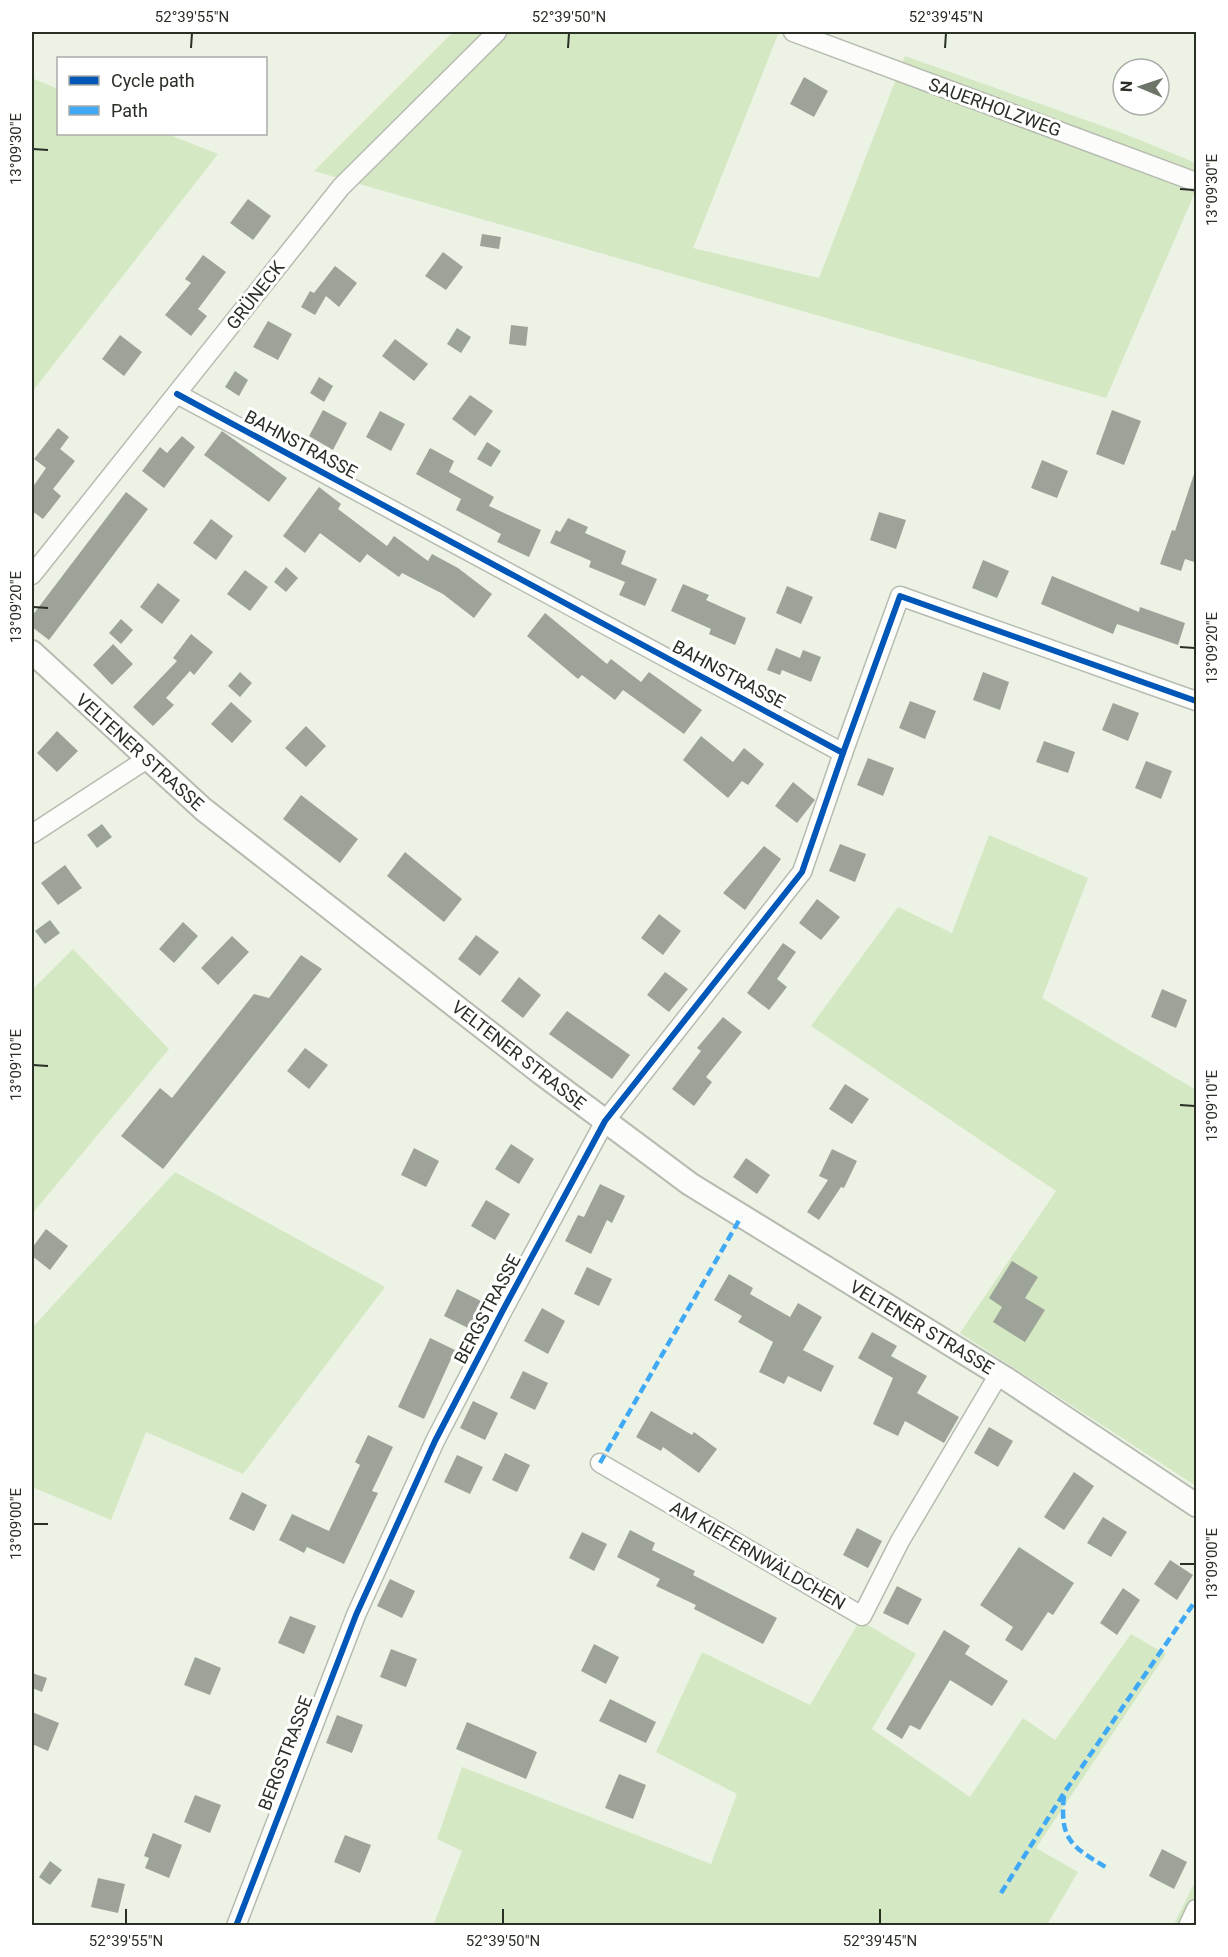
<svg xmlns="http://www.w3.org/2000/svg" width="1228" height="1957" font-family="Roboto,sans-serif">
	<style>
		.green { fill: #d5e8c4 }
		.building { fill: #9da398 }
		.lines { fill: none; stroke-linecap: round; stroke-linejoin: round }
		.minor-casing { stroke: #b6bbb0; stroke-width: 21 }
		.major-casing { stroke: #b6bbb0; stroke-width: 26 }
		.minor { stroke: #fcfdfb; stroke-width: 18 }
		.major { stroke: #fcfdfb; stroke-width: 22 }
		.quiet { stroke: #3fa9f5; stroke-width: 4.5; stroke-dasharray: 9 4.5; stroke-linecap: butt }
		.cycleway-casing { stroke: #fff; stroke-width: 10 }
		.cycleway { stroke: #0057b8; stroke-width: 6 }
		.ticks { fill: none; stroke: #292f25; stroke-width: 2 }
		.labels { text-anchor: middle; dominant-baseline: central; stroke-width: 6; stroke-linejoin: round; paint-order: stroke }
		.street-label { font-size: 18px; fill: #292f25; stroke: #fff }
		.neatline { fill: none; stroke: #292f25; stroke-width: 2 }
		.ticks-label { font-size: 15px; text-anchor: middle; fill: #292f25 }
	</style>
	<rect width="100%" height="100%" fill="#ecf3e5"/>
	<g class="green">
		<path d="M453 32H779L693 248 819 278 905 56 1125 134 1196 163V190L1106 398 314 171Z"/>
		<path d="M32 78 58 89V134H167L218 154 32 392Z"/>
		<path d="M989 835 1088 878 1042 998 1196 1090V1486L960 1333 1056 1191 811 1026 898 907 952 933Z"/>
		<path d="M73 949 169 1049 32 1214V990Z"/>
		<path d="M175 1172 385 1287 243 1474 146 1432 111 1520 32 1487V1328Z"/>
		<path d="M860 1620 916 1654 872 1729 970 1797 1023 1718 1055 1740 1131 1634 1166 1654 1036 1848 1078 1872 1047 1925 433 1926 462 1851 437 1839 462 1767 711 1864 737 1794 656 1752 702 1652 810 1705Z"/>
		<path d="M1196 1880 1194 1925 1173 1926Z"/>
	</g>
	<g class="building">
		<path d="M804 77 828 91 814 117 790 104Z"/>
		<path d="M248 199 271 216 253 240 230 223Z"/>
		<path d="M482 234 501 237 499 249 480 246Z"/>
		<path d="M443 252 463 267 446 290 425 276Z"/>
		<path d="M203 255 226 272 198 309 207 316 191 336 165 315 191 283 185 279Z"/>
		<path d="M335 266 357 283 339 307 326 296 315 315 301 307 310 291 314 293Z"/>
		<path d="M268 321 292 334 278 360 253 347Z"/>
		<path d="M511 325 528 327 526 346 509 344Z"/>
		<path d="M457 328 471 337 461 353 447 344Z"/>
		<path d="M120 335 142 352 124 376 102 359Z"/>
		<path d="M395 339 428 364 414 381 382 356Z"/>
		<path d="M235 371 248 380 239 396 225 387Z"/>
		<path d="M319 377 333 386 324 402 310 393Z"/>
		<path d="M470 395 493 411 475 436 452 419Z"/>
		<path d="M323 410 347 423 333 450 309 436Z"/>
		<path d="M1112 410 1141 421 1124 465 1096 454Z"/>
		<path d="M380 411 405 424 391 451 366 437Z"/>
		<path d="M58 428 69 437 60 449 75 461 53 489 61 496 43 519 32 511V488L46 468 34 459Z"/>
		<path d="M222 431 287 478 269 502 204 455Z"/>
		<path d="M182 436 195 447 164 488 142 471 160 447 167 453Z"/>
		<path d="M487 442 501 451 491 467 477 459Z"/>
		<path d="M430 448 454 461 449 472 494 497 489 506 541 530 529 557 497 542 501 534 456 510 461 499 416 474Z"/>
		<path d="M1042 460 1068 471 1057 498 1031 488Z"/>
		<path d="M1194 474H1197V563L1185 559 1181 571 1160 564 1172 530 1175 531Z"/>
		<path d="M319 487 341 504 338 509 387 546 394 536 428 561 432 554 458 568 492 594 474 618 443 594 402 573 399 577 367 554 360 563 320 533 305 553 283 536Z"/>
		<path d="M126 492 148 509 49 640 32 627V616Z"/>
		<path d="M879 512 906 520 896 549 870 540Z"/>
		<path d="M568 518 588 527 585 533 626 551 621 564 657 579 645 606 619 595 625 582 589 567 591 561 550 543 556 530 560 532Z"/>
		<path d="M211 519 233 536 216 560 193 543Z"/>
		<path d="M983 560 1009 571 997 598 972 588Z"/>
		<path d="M286 567 298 578 286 592 274 582Z"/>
		<path d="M245 570 268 587 250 611 227 594Z"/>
		<path d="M1052 576 1139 612 1140 607 1185 623 1178 645 1117 624 1113 634 1041 604Z"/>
		<path d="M158 583 180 600 162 624 140 607Z"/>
		<path d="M683 584 709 595 706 600 746 618 735 645 709 634 711 629 671 611Z"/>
		<path d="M787 586 813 597 801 624 776 613Z"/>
		<path d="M545 613 607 664 611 659 641 682 649 672 702 710 684 734 623 690 615 700 582 675 578 679 527 636Z"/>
		<path d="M121 619 133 630 121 644 109 633Z"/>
		<path d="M191 634 213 652 194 675 190 671 166 698 174 705 153 726 133 707 177 661 173 658Z"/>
		<path d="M113 644 133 664 112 685 93 665Z"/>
		<path d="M776 648 800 658 803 650 821 657 811 682 782 670 780 675 767 670Z"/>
		<path d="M240 672 252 683 240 697 228 686Z"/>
		<path d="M983 672 1009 682 1000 710 973 700Z"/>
		<path d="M910 701 936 711 925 739 899 728Z"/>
		<path d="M231 702 252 721 232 743 211 724Z"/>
		<path d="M1113 703 1139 713 1128 741 1102 730Z"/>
		<path d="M306 726 326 746 306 767 285 748Z"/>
		<path d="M57 731 78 751 57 772 37 753Z"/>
		<path d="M701 736 733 762 744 748 764 764 748 785 742 781 728 798 683 760Z"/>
		<path d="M1044 741 1075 752 1068 773 1036 762Z"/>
		<path d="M868 758 894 768 883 796 857 785Z"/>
		<path d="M1146 761 1172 771 1161 799 1135 788Z"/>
		<path d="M793 782 815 800 797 823 775 806Z"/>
		<path d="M301 795 358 839 340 863 283 819Z"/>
		<path d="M102 824 112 837 97 848 87 835Z"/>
		<path d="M840 844 866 854 855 882 829 871Z"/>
		<path d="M764 846 781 859 745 910 723 893Z"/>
		<path d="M405 852 462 899 444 922 387 876Z"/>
		<path d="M65 865 82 888 58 905 41 883Z"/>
		<path d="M817 899 840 917 821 940 799 923Z"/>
		<path d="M659 914 681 931 663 955 641 938Z"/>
		<path d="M50 920 60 933 45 944 35 931Z"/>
		<path d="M183 922 198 936 174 963 159 949Z"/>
		<path d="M476 935 499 952 480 976 458 959Z"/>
		<path d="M232 936 249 952 218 985 201 968Z"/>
		<path d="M783 943 796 952 777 979 787 987 769 1010 747 993Z"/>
		<path d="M301 955 322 969 163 1169 121 1136 160 1088 172 1098 254 994 269 998Z"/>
		<path d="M665 972 688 989 669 1012 647 995Z"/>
		<path d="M519 977 541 995 523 1018 501 1001Z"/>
		<path d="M1162 989 1187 1000 1176 1028 1151 1017Z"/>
		<path d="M567 1011 630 1055 612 1079 549 1034Z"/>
		<path d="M723 1017 742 1032 706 1077 712 1082 694 1106 672 1089 701 1051 697 1048Z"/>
		<path d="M305 1048 328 1065 309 1089 287 1071Z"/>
		<path d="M845 1084 869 1099 852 1124 829 1109Z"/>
		<path d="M511 1144 534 1159 519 1184 495 1169Z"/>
		<path d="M414 1148 439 1161 426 1187 401 1175Z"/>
		<path d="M832 1149 857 1161 844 1188 841 1187 819 1220 807 1212 828 1180 819 1176Z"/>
		<path d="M746 1158 770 1175 757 1194 733 1177Z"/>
		<path d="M600 1184 625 1196 612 1223 607 1220 591 1254 565 1241 578 1215 584 1217Z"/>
		<path d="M486 1200 510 1214 495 1240 471 1226Z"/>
		<path d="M46 1229 68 1246 50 1270 32 1256V1248Z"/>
		<path d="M1012 1261 1038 1277 1025 1298 1045 1310 1025 1342 993 1322 1002 1307 989 1298Z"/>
		<path d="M587 1267 612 1279 599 1306 574 1294Z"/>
		<path d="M729 1274 753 1288 750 1294 790 1317 798 1303 822 1317 803 1350 834 1366 821 1392 788 1376 784 1384 759 1372 773 1342 738 1322 742 1316 714 1300Z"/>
		<path d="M457 1289 483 1302 470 1329 444 1316Z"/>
		<path d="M542 1308 565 1321 548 1354 524 1341Z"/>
		<path d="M872 1332 897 1346 891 1356 927 1376 917 1393 959 1417 944 1443 905 1421 898 1436 873 1424 893 1378 858 1358Z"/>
		<path d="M430 1338 455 1350 424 1419 398 1407Z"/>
		<path d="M523 1371 548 1383 535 1410 510 1398Z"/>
		<path d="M473 1401 498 1413 485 1440 460 1428Z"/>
		<path d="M651 1411 692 1435 694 1432 717 1449 699 1473 663 1447 661 1451 636 1437Z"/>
		<path d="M989 1427 1013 1441 998 1467 974 1453Z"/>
		<path d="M368 1435 393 1447 372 1491 378 1493 344 1564 307 1547 304 1553 279 1540 292 1514 329 1531 360 1465 355 1462Z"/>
		<path d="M505 1453 530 1465 517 1492 492 1480Z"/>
		<path d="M457 1455 483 1467 470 1494 444 1482Z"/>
		<path d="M1074 1472 1094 1486 1064 1530 1044 1517Z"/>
		<path d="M242 1492 267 1505 254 1531 229 1519Z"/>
		<path d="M1103 1517 1127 1532 1111 1557 1087 1543Z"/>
		<path d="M857 1528 882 1541 868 1568 843 1555Z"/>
		<path d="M630 1530 655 1543 652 1550 695 1571 693 1575 777 1618 763 1644 694 1609 696 1605 656 1586 660 1579 617 1557Z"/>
		<path d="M582 1532 607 1544 594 1571 569 1558Z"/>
		<path d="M1019 1547 1074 1583 1053 1615 1048 1612 1022 1651 1005 1640 1013 1627 980 1605Z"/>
		<path d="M1170 1560 1193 1575 1177 1600 1154 1584Z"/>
		<path d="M390 1579 415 1591 402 1618 377 1606Z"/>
		<path d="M897 1586 922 1599 908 1625 883 1613Z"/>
		<path d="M1123 1588 1140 1600 1117 1635 1100 1623Z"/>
		<path d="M290 1616 316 1626 304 1654 278 1643Z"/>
		<path d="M944 1630 970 1646 965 1654 1008 1681 992 1706 950 1680 920 1730 910 1725 902 1739 886 1729Z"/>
		<path d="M594 1644 619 1657 606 1684 581 1671Z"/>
		<path d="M391 1649 417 1659 406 1687 380 1677Z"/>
		<path d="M195 1657 221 1668 210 1695 184 1685Z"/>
		<path d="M32 1673 47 1678 42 1692 32 1688Z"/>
		<path d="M610 1699 656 1722 646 1743 599 1721Z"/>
		<path d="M32 1712 59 1723 48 1751 32 1744Z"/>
		<path d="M337 1715 363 1725 352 1753 326 1743Z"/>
		<path d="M467 1722 537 1752 526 1779 456 1749Z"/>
		<path d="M619 1774 646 1785 633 1819 605 1808Z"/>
		<path d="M195 1795 221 1805 210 1833 184 1822Z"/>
		<path d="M153 1833 182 1845 169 1878 145 1868 149 1858 144 1856Z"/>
		<path d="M345 1835 371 1845 360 1873 334 1862Z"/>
		<path d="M1162 1849 1187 1862 1174 1889 1149 1876Z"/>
		<path d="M50 1861 62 1870 50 1885 39 1877Z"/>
		<path d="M98 1878 125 1884 118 1913 91 1907Z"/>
	</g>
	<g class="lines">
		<g class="minor-casing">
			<g id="minor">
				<path d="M793 32 1196 182"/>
				<path d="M177 394 843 753 900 596 1196 701"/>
				<path d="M32 575 341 187 497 32"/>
				<path d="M32 834 147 759"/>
				<path d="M600 1463 862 1616 900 1541 999 1374"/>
				<path d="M236 1926 356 1615 435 1441 502 1312 605 1121 802 872 843 753"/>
				<path d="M1188 1926 1196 1909"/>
			</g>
		</g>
		<g class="major-casing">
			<path id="major" d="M32 652 203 809 541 1073 690 1184 1005 1378 1196 1505"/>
		</g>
		<use href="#minor" class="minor"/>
		<use href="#major" class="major"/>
		<g class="quiet">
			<path d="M600 1463 741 1217"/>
			<path d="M1064 1796C1059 1841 1073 1847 1107 1868"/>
			<path d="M1001 1893 1064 1793 1196 1600"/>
		</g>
		<g class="cycleway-casing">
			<g id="cycleway">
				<path d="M177 394 843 753 900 596 1196 701"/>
				<path d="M236 1926 356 1615 435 1441 502 1312 605 1121 802 872 843 753"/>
			</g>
		</g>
		<use href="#cycleway" class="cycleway"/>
	</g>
	<path class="ticks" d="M191 48 192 33M568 48 569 33M945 48 946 33M33 149 48 150M1180 189 1195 190M33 607 48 608M1180 647 1195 648M33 1065 48 1066M1180 1105 1195 1106M33 1524H48M1180 1564H1195M126 1924V1909M503 1924V1909M880 1924V1909"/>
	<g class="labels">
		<g class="street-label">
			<text transform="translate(995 107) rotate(20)">SAUERHOLZWEG</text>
			<text transform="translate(255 295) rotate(-52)">GRÜNECK</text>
			<text transform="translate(301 444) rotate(28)">BAHNSTRASSE</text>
			<text transform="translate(729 674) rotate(28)">BAHNSTRASSE</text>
			<text transform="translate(140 752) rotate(42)">VELTENER STRASSE</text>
			<text transform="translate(519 1055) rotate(38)">VELTENER STRASSE</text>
			<text transform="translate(487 1309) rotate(-62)">BERGSTRASSE</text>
			<text transform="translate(922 1327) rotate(31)">VELTENER STRASSE</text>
			<text transform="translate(758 1555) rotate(30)">AM KIEFERNWÄLDCHEN</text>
			<text transform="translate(285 1753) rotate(-69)">BERGSTRASSE</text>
		</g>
	</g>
	<rect width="1228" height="1957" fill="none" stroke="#ffffff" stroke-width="66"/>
	<rect x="57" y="57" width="210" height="78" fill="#ffffff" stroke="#a9aca8" stroke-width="1.5"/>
	<rect x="69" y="76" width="30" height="9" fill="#0057b8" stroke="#a9aca8" stroke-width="1.5"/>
	<text x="111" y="87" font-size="18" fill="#292f25">Cycle path</text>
	<rect x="69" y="106" width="30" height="9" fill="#3fa9f5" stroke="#a9aca8" stroke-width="1.5"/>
	<text x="111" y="117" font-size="18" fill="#292f25">Path</text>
	<g transform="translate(1141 87) rotate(272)"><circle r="28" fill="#ffffff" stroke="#a9aca8" stroke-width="1.5"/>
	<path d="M0-4.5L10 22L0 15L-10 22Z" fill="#6d7468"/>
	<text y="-9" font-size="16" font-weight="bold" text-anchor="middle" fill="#292f25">N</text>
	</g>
	<rect x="33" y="33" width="1162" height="1891" class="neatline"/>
	<g class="ticks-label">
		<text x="192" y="22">52°39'55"N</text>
		<text x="569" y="22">52°39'50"N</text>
		<text x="946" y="22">52°39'45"N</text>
		<text transform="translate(16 149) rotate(-90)" y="5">13°09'30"E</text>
		<text transform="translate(1212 190) rotate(-90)" y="5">13°09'30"E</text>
		<text transform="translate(16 607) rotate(-90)" y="5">13°09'20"E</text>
		<text transform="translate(1212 648) rotate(-90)" y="5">13°09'20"E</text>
		<text transform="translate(16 1065) rotate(-90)" y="5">13°09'10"E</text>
		<text transform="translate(1212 1106) rotate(-90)" y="5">13°09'10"E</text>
		<text transform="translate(16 1524) rotate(-90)" y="5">13°09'00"E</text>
		<text transform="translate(1212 1564) rotate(-90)" y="5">13°09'00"E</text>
		<text x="126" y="1946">52°39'55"N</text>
		<text x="503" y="1946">52°39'50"N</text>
		<text x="880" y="1946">52°39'45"N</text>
	</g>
</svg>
